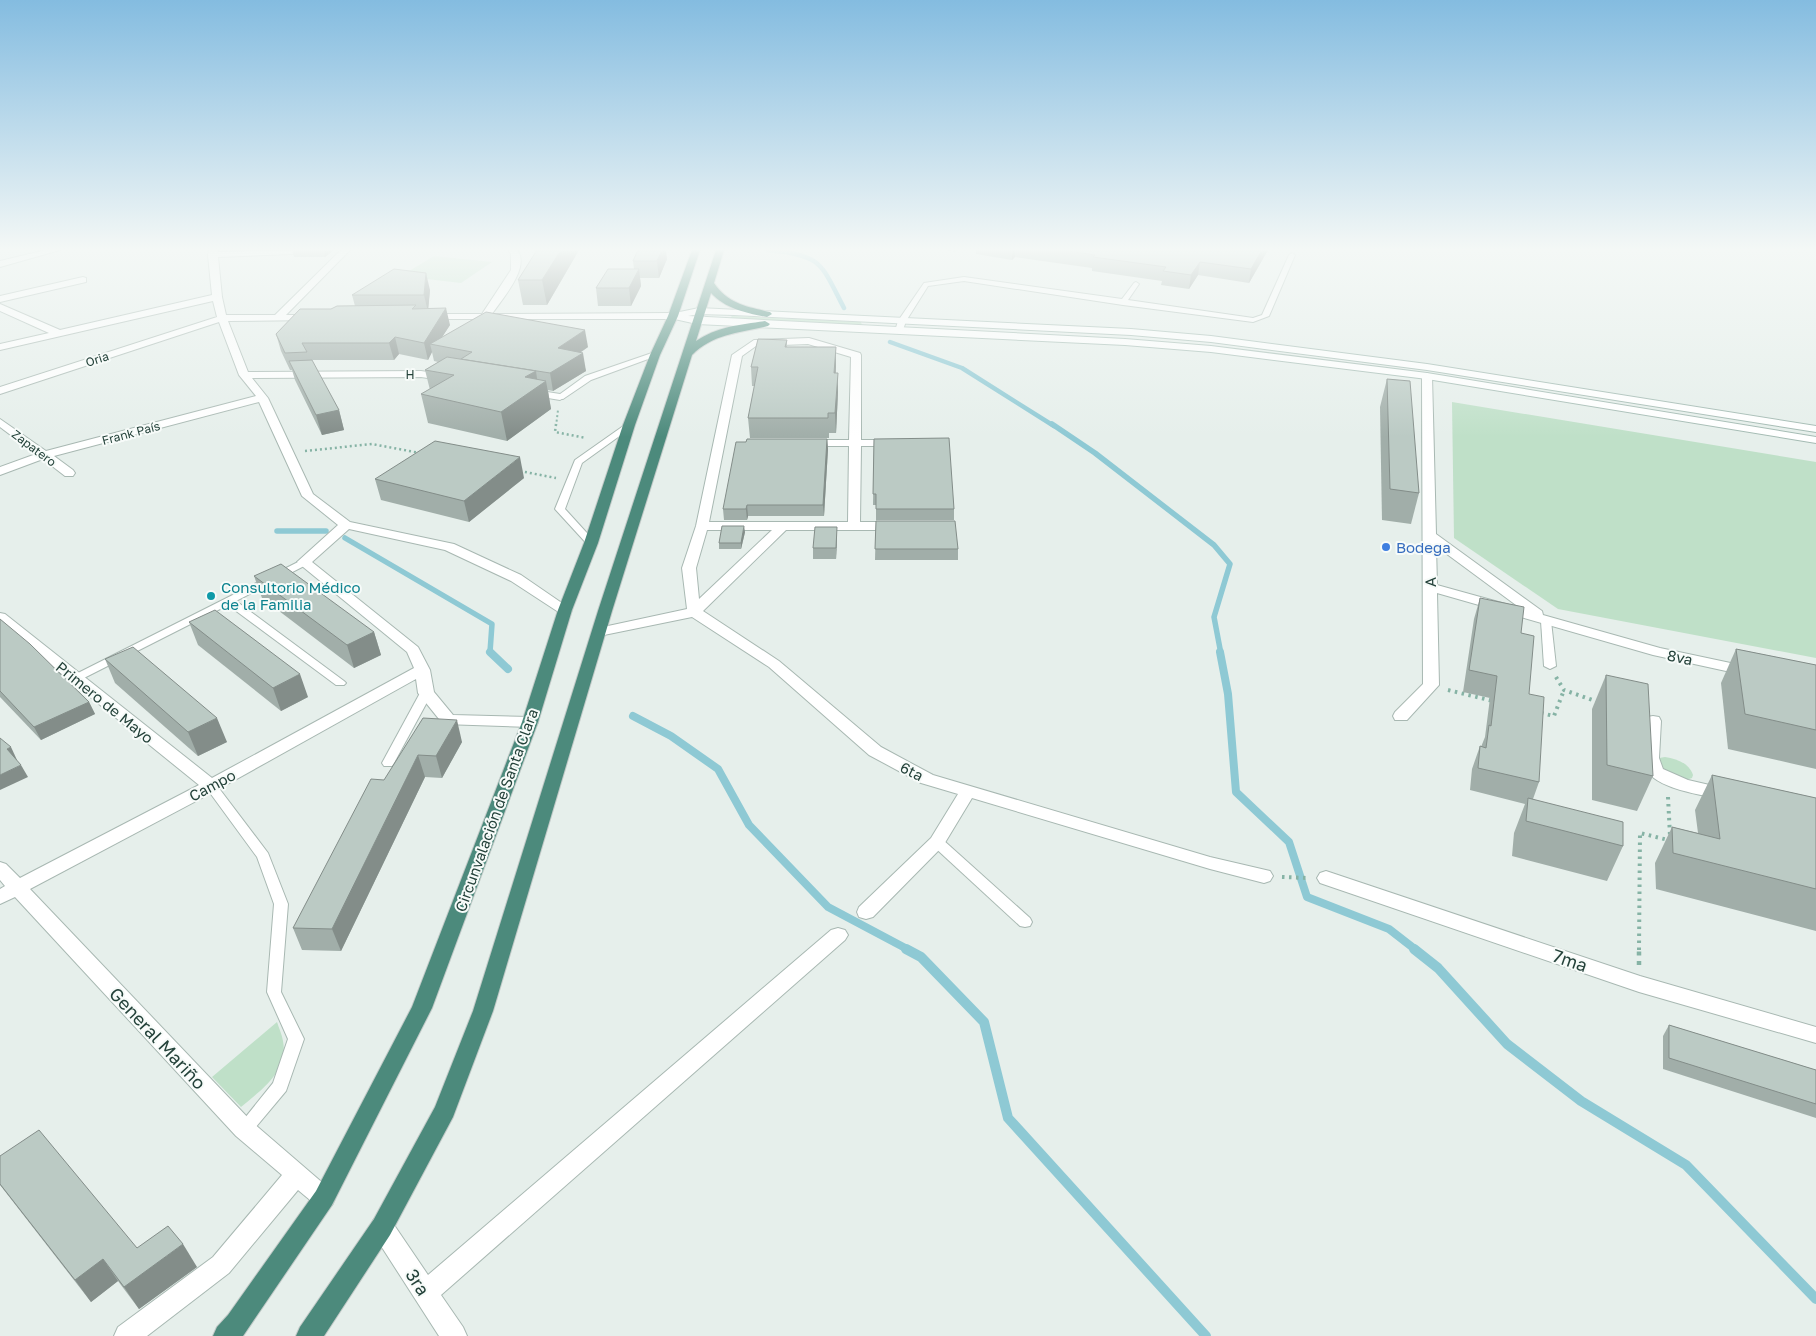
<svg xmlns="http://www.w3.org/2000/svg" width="1816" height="1336" font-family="'Golos Text',sans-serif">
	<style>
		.green { fill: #bfe0c8 }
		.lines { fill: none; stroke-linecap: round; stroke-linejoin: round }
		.stream-far3 { stroke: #8ec9d4; stroke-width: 4.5 }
		.stream-far2 { stroke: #8ec9d4; stroke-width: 5.5 }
		.stream-far1 { stroke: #8ec9d4; stroke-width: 8 }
		.stream { stroke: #8ec9d4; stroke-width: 10 }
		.service-casing { stroke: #a8b8b2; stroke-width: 2 }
		.minor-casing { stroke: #a8b8b2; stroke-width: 2 }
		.secondary-casing { stroke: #a4bbb3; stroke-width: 2 }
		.trunk-casing { stroke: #c2cac8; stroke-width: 2 }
		.path-far3 { stroke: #86b3a5; stroke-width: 2; stroke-dasharray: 2 2.5; stroke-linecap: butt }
		.path-far2 { stroke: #86b3a5; stroke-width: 2.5; stroke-dasharray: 2 3; stroke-linecap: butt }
		.path-far1 { stroke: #86b3a5; stroke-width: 4; stroke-dasharray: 2.5 4.5; stroke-linecap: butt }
		.path { stroke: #86b3a5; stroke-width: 4.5; stroke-dasharray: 4 5.5; stroke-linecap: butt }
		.service { fill: #fff; fill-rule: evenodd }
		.minor { fill: #fff; fill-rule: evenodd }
		.secondary { fill: #fff; fill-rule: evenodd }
		.trunk { fill: #4c8a7c; fill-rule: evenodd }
		.wall { fill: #a1aea9 }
		.shaded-wall { fill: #838d89 }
		.building { fill: #bbcac4; stroke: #838d89 }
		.shop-dot { fill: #3f7fe0; stroke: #f7fbf9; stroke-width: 2 }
		.culture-dot { fill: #0f9aa8; stroke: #f7fbf9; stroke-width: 2 }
		.labels { text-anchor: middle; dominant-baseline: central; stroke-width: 4; stroke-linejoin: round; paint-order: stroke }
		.far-street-label { font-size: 12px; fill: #24423a; stroke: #f7fbf9 }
		.shop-label { font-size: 15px; fill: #366cbe; stroke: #f7fbf9; text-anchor: start }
		.street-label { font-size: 15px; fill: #24423a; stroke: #f7fbf9 }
		.culture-label { font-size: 15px; fill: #0d838f; stroke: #f7fbf9; text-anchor: start }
		.near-street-label { font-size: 18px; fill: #24423a; stroke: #f7fbf9 }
	</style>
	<rect width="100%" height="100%" fill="#e6efeb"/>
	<g class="green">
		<path d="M434 256 492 262 461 283 401 276Z"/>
		<path d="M732 316 861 322 862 325 729 319Z"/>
		<path d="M1452 402 1816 462V658L1558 609 1454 538Z"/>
		<path d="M1665 757C1677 759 1689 763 1693 775L1692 778 1680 782 1653 762 1659 758Z"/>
		<path d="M277 1022C279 1028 282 1035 283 1041 289 1071 261 1090 241 1107L212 1077Z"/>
	</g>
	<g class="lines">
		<g class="stream-far3">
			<path d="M768 250C823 256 820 262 844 308"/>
			<path d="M890 342 962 368 1054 426"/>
		</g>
		<g class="stream-far2">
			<path d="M1052 424 1095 453 1214 545 1230 564 1214 617 1221 654"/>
			<path d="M277 531H326"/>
			<path d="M345 538 492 624 490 652 492 654"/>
		</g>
		<g class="stream-far1">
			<path d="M490 652 508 669"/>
			<path d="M1220 652 1228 694 1236 792 1289 842 1307 897 1389 929 1416 950"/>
			<path d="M633 716 671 736 718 769 749 825 828 907 909 950"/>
		</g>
		<g class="stream">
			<path d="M906 949 921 957 984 1022 1008 1118 1206 1336"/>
			<path d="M1414 949 1438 968 1507 1044 1581 1101 1686 1165 1816 1299"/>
		</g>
		<g class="service-casing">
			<g id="service">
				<path d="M1292 253 1295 255 1269 316 1253 322 1123 305 964 281 928 286 906 321 902 333 895 331 898 321 924 283 964 277 1122 299 1134 283 1136 282 1139 284 1128 300 1253 318 1262 315 1289 255Z"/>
				<path d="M652 353 659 355 591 380 563 399 556 397 585 376Z"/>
				<path d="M629 422 633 425 632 427 582 463 565 509 596 543 594 545H588L555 509 575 460Z"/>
				<path d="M304 559 308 560 309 562 308 564 236 601 344 681 346 683 344 685H336L228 605 80 680 76 681 70 678 72 676Z"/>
				<path d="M1546 618 1551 621 1556 666 1550 669 1544 666 1541 621Z"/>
				<path d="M426 689 432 693 394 763 392 766H384L382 763 420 693Z"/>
				<path d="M211 782 215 783 268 853 288 904 281 992 304 1039 286 1091 250 1134 244 1136 238 1134 236 1129 273 1083 288 1039 267 992 274 904 257 857 205 786 207 783Z"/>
				<path d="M937 837 942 839 1030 918 1032 922 1030 926 1025 927 1020 926 932 845 930 842 932 839Z"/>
			</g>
		</g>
		<g class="minor-casing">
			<g id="minor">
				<path d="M46 250H60L0 267V261Z"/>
				<path d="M209 250H217L218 252 319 250 315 253 218 257 222 297 226 315H275L341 250H350L286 315H312L315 316V320L228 321 248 372 421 371 447 375 452 378 447 381 421 377 252 378 268 398 313 494 350 522 454 544 521 575 572 610 570 613H560L511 581 445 550 349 529 312 562 418 647 430 670 434 692 453 715 530 717 536 718 538 722 536 726 530 727 443 724 418 693 416 679 217 790 30 889 252 1122 332 1191 335 1198 332 1205 324 1209 316 1205 298 1190 229 1273 147 1336H114L118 1327 213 1257 282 1175 236 1136 15 897 0 904V889L5 886 0 880V862L6 864 20 878 199 785 0 624V613L5 614 212 778 414 668 407 652 297 562 338 525 302 496 259 402 54 456 73 470 75 473 73 476H65L43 459 0 475V467L36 454 0 427V419L46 451 256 396 239 375 219 322 0 394V387L217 317 213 301 0 350V344L49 333 0 311V304L60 330 212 295 208 255Z"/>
				<path d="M508 250H517C531 267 502 299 492 314L673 313 678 316 673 319H424L422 317 427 314H482L511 270V254Z"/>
				<path d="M83 277 86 278V282L0 302V296Z"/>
				<path d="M809 338 860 353 861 355V440H894L900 443 894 446H861L860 522H895L901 526 895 530H786L703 611 779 661 881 747 933 775 1210 857 1270 871 1273 876 1270 881 1264 883 1210 869 972 798 943 846 873 917 866 919 859 917 857 912 859 907 931 838 958 794 921 783 869 755 769 667 692 617 599 636 594 635 592 632 594 629 687 609 682 568 696 526 732 355 754 340ZM808 344 851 357 849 440H807L801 443 807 446H849L848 522H709L742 356 756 346ZM707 530H772L699 599 696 568Z"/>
				<path d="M1427 373 1432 376 1436 534 1542 611 1543 615 1660 648 1754 668 1757 671 1754 674 1749 676 1653 655 1437 593 1439 685 1407 720H1395L1393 716 1395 712 1423 684 1422 376ZM1436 546 1520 608 1437 585Z"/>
				<path d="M528 389 560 394 565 397 560 400 524 394 523 392Z"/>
				<path d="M1653 716 1659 717 1661 721 1659 758 1663 769 1688 780 1731 790 1733 794 1731 798 1725 800C1704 795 1653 789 1645 767 1639 754 1645 735 1645 721L1647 717Z"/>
				<path d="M1326 871 1640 976 1816 1027V1043L1639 992 1320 883 1317 878 1320 873Z"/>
				<path d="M838 928 845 930 848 935 845 940 441 1295 463 1327 467 1336H439L374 1235 370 1227 374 1219 382 1216 390 1219 428 1275 831 930Z"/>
			</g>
		</g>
		<g class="secondary-casing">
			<path id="secondary" d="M699 308 1131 329 1211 336 1427 364 1816 426V432L1427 370 1211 342 1131 335 734 315 699 314 688 316 1125 339 1211 346 1427 373 1816 437V443L1427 379 1211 352 1125 345 697 324 670 318 668 316 670 314Z"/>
		</g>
		<g class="trunk-casing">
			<g id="trunk">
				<path d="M692 250H700L678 316 660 355 635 425 598 543 572 610 538 722 432 1008 332 1205 243 1336H213L217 1327 228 1315 316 1191 412 1007 522 722 558 610 584 543 623 425 650 355 668 316Z"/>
				<path d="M716 250H724L714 283C728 304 748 307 770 312L772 314 767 317C746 313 726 309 711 293L696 341C716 327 742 324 765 321L770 324 768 326C740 333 714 333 692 355L612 611 493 1011 453 1117 390 1235 324 1336H296L300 1327 374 1219 435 1107 473 1011 598 611Z"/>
			</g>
		</g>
		<g class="path-far3">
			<path d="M949 250 958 251"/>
			<path d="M556 426 558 410"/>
		</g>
		<g class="path-far2">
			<path d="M556 424 555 432 586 438"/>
			<path d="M305 451 372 444 420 453"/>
			<path d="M520 471 556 478"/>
		</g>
		<g class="path-far1">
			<path d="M1556 677 1564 690 1598 702"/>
			<path d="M1448 690 1493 701"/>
			<path d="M1541 713 1554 716 1564 690"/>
			<path d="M1668 797 1670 836"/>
			<path d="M1282 877 1308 878"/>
			<path d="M1639 950 1640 833 1668 840"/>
		</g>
		<path class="path" d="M1639 965V949"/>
		<use href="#service" class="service"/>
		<use href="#minor" class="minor"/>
		<use href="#secondary" class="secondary"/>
		<use href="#trunk" class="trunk"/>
	</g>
	<g class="wall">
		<path d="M292 250H334L325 257H294Z"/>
		<path d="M537 250H579L547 305H523L518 280Z"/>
		<path d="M976 250H1268L1249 283 1198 275 1189 289 1161 285 1162 281 1092 271V268L1015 257 1012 260 976 254Z"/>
		<path d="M667 259 659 278H640L641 286 631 306H598L596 288 634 269 633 261Z"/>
		<path d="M430 290 428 308 450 325 442 337 588 347 580 353 586 371 553 391 548 390 551 409 507 441 428 423 421 394 430 390 425 370 438 362 434 361 432 352 428 360 399 354 394 360H310L339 410 344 430 322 435 295 380 292 370H290L281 351 276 334 331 309 355 306 352 295Z"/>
		<path d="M787 340V347H836V373L838 392 836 433H829V438H750L748 418 755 386H752L751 367Z"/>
		<path d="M1387 379 1419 493 1411 524 1382 520 1380 407Z"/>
		<path d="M827 439 828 449 824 516H748L747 520H724L723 509Z"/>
		<path d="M874 439 954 509V520H876V505H873Z"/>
		<path d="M524 478 469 522 381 500 375 479Z"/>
		<path d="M876 521 958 549V560H875Z"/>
		<path d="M745 532 741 549H719V543Z"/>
		<path d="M837 538 836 559H813V548Z"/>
		<path d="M254 576 374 632 381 655 354 668 262 598Z"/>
		<path d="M1480 598 1521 633 1529 694 1539 782 1533 799 1623 846 1607 881 1512 856 1514 833 1525 804 1470 790 1472 769 1480 746 1481 747 1485 737 1490 698 1463 692 1474 619Z"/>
		<path d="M0 619 89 702 95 714 41 740 0 697Z"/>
		<path d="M189 622 308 697 281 711 198 645Z"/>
		<path d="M1736 649 1816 665V769L1728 749 1721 683Z"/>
		<path d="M105 659 227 742 198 756 115 683Z"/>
		<path d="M1606 675 1653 776 1637 811 1592 800V709Z"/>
		<path d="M423 718 462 742 442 778 425 777 341 951 302 950 293 928Z"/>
		<path d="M1712 775 1816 798V931L1656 889 1655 863 1672 827 1698 833 1695 810Z"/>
		<path d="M1669 1025 1816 1070V1118L1663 1069V1036Z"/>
		<path d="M0 1156 137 1248 197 1267 139 1309 118 1281 91 1302 0 1185Z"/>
	</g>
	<g class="shaded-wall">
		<path d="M323 250H334L325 257Z"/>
		<path d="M561 250H579L547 305 542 280Z"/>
		<path d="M662 250H666L667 259 659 278 657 261Z"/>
		<path d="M1012 250H1015V257L1012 260Z"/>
		<path d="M1262 250H1268L1249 283 1251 269Z"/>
		<path d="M1200 262 1198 275 1189 289 1191 275Z"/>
		<path d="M639 269 641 286 631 306 629 288Z"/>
		<path d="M426 273 430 290 428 312 424 295Z"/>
		<path d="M446 308 450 325 437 345 430 344 432 352 428 360 424 343Z"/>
		<path d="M585 330 588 347 561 365 558 348Z"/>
		<path d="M395 337 399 354 394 360 389 343Z"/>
		<path d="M836 347V366L834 392V373Z"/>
		<path d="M583 353 586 371 553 391 550 373Z"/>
		<path d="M536 371 538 386 546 381 551 409 507 441 501 412 525 377Z"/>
		<path d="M838 373V392L836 433 835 413Z"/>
		<path d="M339 410 344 430 322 435 316 415Z"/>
		<path d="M827 439 828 449 824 516 823 505Z"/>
		<path d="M520 457 524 478 469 522 464 501Z"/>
		<path d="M747 505 748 516 747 520 746 509Z"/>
		<path d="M744 526 745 532 741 549V543Z"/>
		<path d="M837 527V538L836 559V548Z"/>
		<path d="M374 632 381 655 354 668 347 645Z"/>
		<path d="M300 674 308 697 281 711 273 688Z"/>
		<path d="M89 702 95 714 41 740 34 727Z"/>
		<path d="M217 718 227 742 198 756 188 732Z"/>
		<path d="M457 720 462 742 442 778 436 756Z"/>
		<path d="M11 747 17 760 14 761 7 749Z"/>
		<path d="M418 755 425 777 341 951 332 929Z"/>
		<path d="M21 765 28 777 0 790V775Z"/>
		<path d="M183 1244 197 1267 139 1309 124 1287Z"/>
		<path d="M103 1259 118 1281 91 1302 75 1280Z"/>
	</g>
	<g class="building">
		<path d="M537 250H561L542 280H518Z"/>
		<path d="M638 250H662L657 261H633Z"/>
		<path d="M1061 250H1262L1251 269 1200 262 1191 275 1163 271 1166 267 1093 257 1095 255Z"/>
		<path d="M394 269 426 273 424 295H352Z"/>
		<path d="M608 269H639L629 288H596Z"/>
		<path d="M416 305 412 309 446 308 424 343 395 337 389 343H302L307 352 285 353 276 334 300 309H331L337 306Z"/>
		<path d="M486 312 585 330 558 348 583 353 550 373 461 359 472 352 430 344Z"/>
		<path d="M758 339 787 340 785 347H836L834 373H838L835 413H828V418H748L758 367H751Z"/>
		<path d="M447 357 536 371 525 377 546 381 501 412 421 394 454 375 425 370Z"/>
		<path d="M312 360 339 410 316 415 289 361Z"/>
		<path d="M1387 379 1410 381 1419 493 1390 489Z"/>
		<path d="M949 438 954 509H876V494H873L874 439Z"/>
		<path d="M747 439H827L823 505H747L746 509H723L736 442H746Z"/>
		<path d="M435 441 520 457 464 501 375 479Z"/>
		<path d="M876 521H955L958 549H875Z"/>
		<path d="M722 526H744L741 543H719Z"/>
		<path d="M815 527H837L836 548H813Z"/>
		<path d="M281 564 374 632 347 645 254 576Z"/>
		<path d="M1480 598 1524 607 1521 633 1534 636 1529 694 1544 697 1539 782 1478 768 1480 746 1486 748 1489 725 1491 726 1497 676 1469 670Z"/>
		<path d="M215 610 300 674 273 688 189 622Z"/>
		<path d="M0 619 30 644 89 702 34 727 0 691Z"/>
		<path d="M133 647 217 718 188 732 105 659Z"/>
		<path d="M1736 649 1816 665V730L1745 714Z"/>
		<path d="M1606 675 1648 684 1653 776 1607 765Z"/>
		<path d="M423 718 457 720 436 756 418 755 332 929 293 928 371 779 384 780Z"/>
		<path d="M0 738 11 747 7 749 21 765 0 775Z"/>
		<path d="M1712 775 1816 798V889L1673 853 1672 827 1720 839Z"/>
		<path d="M1528 798 1623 822V846L1526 821Z"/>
		<path d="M1669 1025 1816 1070V1104L1669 1058Z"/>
		<path d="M39 1130 137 1248 168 1226 183 1244 124 1287 103 1259 75 1280 0 1184V1156Z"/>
	</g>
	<linearGradient id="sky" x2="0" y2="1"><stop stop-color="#84bce0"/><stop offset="0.57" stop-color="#f4f8f6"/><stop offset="1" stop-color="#f4f8f6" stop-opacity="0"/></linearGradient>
	<rect width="1816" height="437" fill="url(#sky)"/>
	<circle class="shop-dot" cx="1386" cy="547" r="5"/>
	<circle class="culture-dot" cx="211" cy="596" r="5"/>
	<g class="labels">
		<g class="far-street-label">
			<text transform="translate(97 359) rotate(-18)">Oria</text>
			<text x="410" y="374">H</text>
			<text transform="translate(131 433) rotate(-15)">Frank País</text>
			<text transform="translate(34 448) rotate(37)">Zapatero</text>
		</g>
		<g class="shop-label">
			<text x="1396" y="547">Bodega</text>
		</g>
		<g class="street-label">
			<text transform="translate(1430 582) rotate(-91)">A</text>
			<text transform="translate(1680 657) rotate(12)">8va</text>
			<text transform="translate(105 702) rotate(39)">Primero de Mayo</text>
			<text transform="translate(912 771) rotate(27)">6ta</text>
			<text transform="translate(212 785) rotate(-28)">Campo</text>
			<text transform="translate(496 810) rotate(-70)">Circunvalación de Santa Clara</text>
		</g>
		<g class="culture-label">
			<text x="221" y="587">Consultorio Médico<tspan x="221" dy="17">de la Familia</tspan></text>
		</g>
		<g class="near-street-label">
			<text transform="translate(1570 960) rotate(19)">7ma</text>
			<text transform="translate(158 1038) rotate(47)">General Mariño</text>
			<text transform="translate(418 1282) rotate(57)">3ra</text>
		</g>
	</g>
</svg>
